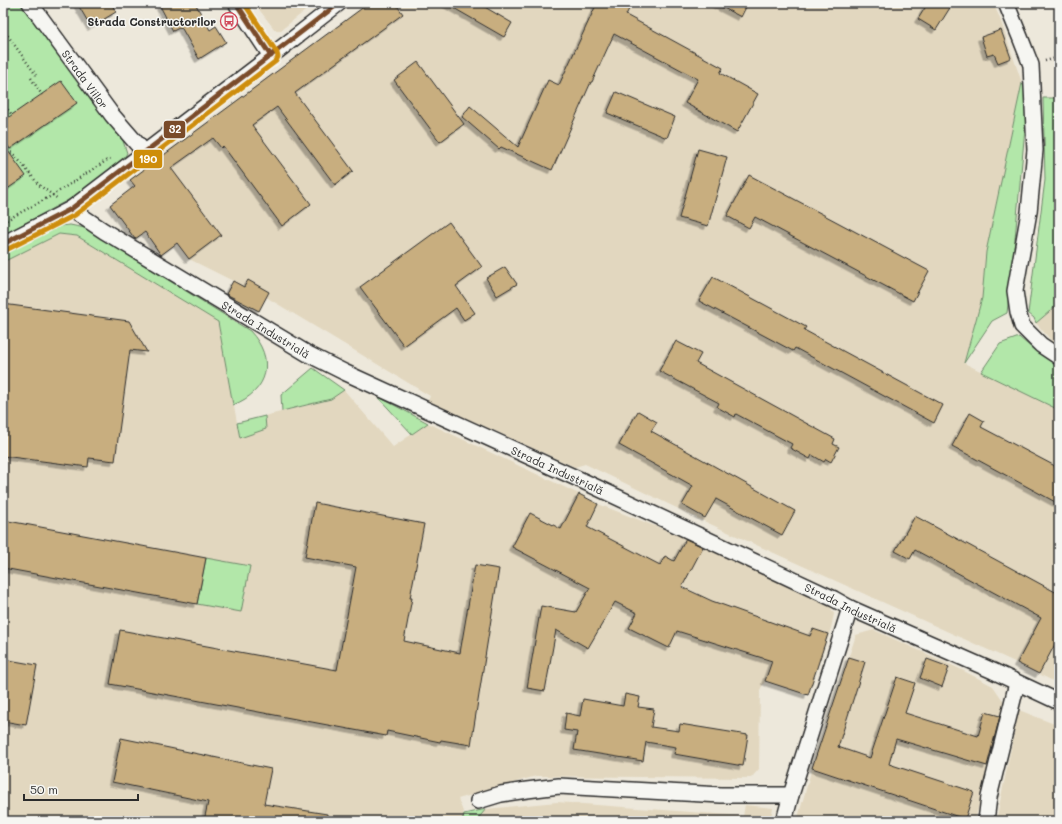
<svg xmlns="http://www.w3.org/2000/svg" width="1062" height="824" font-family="Mali,sans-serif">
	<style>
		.built { fill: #e2d7bf; fill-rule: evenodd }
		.green { fill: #b2e7a9; stroke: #6e896a }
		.building { fill: #c8ae7f; stroke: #2b2b2b; filter: url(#shadow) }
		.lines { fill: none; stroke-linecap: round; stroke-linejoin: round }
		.minor-casing { stroke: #2b2b2b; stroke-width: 18 }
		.path { stroke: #2b2b2b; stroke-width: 2.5; stroke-dasharray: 1 3; stroke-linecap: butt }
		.minor { stroke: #f6f6f2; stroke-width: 15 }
		.bus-1-casing { stroke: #f6f6f2; stroke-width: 8 }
		.bus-2-casing { stroke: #f6f6f2; stroke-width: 8 }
		.bus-1 { stroke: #7a4b2a; stroke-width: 5 }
		.bus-2 { stroke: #ce8d09; stroke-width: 5 }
		.labels { text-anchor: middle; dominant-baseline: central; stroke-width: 3; stroke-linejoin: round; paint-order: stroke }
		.poi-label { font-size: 11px; font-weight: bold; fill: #2b2b2b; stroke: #f6f6f2; text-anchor: end }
		.street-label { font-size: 11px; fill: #2b2b2b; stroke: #f6f6f2 }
		.line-badge { stroke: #f6f6f2; stroke-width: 1.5 }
		.badge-label { font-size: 11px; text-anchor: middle; font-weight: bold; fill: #fff }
	</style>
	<defs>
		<filter id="shadow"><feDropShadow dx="-3.5" dy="3.5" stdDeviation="0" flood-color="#0004"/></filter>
	</defs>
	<rect width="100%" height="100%" fill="#ede8db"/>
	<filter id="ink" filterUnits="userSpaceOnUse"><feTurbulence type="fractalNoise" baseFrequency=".025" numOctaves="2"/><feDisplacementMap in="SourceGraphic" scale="8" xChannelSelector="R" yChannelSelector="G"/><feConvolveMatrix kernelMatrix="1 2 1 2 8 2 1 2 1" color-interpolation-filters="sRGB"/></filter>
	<g filter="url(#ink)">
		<g class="built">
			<path d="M254 3H315L281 30H275Z"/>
			<path d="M369 3H993L999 16 1022 83 986 252 982 298 964 363 1059 410V684L1017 663 708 523 585 464 575 467 428 401 430 396 266 297 226 294 233 281 189 259 130 180Z"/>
			<path d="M59 234 77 236 218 322 240 438 266 429 265 416 331 399 344 390 393 447 428 423 579 494 598 504 686 538 703 547 830 606 834 614 831 628 808 695 765 681 760 690 759 769 751 778 536 776 458 799 464 814 462 821H3V262ZM657 573 712 601 654 578Z"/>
			<path d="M1056 306 1059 309V343L1056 346 1036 323Z"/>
			<path d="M874 630 958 668 993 686 1004 702 1003 717 988 766 975 821H797L812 768 856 635Z"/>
			<path d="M1019 710 1059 726V821H996Z"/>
			<path d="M557 802 743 816 745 805 773 808 770 821H476L486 809Z"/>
		</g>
		<g class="green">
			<path d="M3 3H21L123 141 127 153 123 160 70 199 3 235Z"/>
			<path d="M1022 83 1028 95 1013 261 1007 313 992 321 964 363 982 298 986 252Z"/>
			<path d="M1043 98H1056L1059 107V309L1056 306 1036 323 1034 318 1028 313 1045 180Z"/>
			<path d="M70 225 85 228 250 331C276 359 269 391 233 405L218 322 77 236 59 234 3 262V255L60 226Z"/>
			<path d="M1019 337 1034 350 1059 364V410L981 372 1000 344Z"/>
			<path d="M313 368 344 390 331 399 282 411 281 395Z"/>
			<path d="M377 396 428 423 412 434Z"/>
			<path d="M265 416 266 429 240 438 237 423Z"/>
			<path d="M206 558 250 566 241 612 197 604Z"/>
			<path d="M486 809 476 821H462L464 814Z"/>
		</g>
		<g class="building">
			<path d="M77 3H111L116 12 91 27Z"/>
			<path d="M167 3H195L210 30 216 26 226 42 199 59 181 27 173 31 160 6Z"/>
			<path d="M369 3H395L403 14 295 93 353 171 335 185 277 107 252 125 311 204 282 226 223 146 221 148 213 138 171 168 221 235 189 259 177 243 161 255 145 232 135 239 110 205 135 186 130 180Z"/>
			<path d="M445 3H478L512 23 504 37Z"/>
			<path d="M597 3H632L626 15 723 68 720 73 758 94 737 132 685 103 698 79 614 34 592 82H591L552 170 501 147 499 149 462 117 470 106 518 147 548 80 559 85Z"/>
			<path d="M714 3H748L741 17Z"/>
			<path d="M928 3H953L936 30 918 19Z"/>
			<path d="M1001 30 1011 58 998 63 994 54 987 56 981 37Z"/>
			<path d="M418 62 464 124 440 142 394 80Z"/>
			<path d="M61 81 77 103 10 149 3 139V121Z"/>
			<path d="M616 92 675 117 667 138 607 113Z"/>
			<path d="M3 144 26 176 3 192Z"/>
			<path d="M698 149 727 157 708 226 679 218Z"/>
			<path d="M749 175 929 271 913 301 755 217 749 228 727 216Z"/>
			<path d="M449 222 482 267 456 286 475 313 464 320 456 308 404 346 360 287Z"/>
			<path d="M505 267 517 284 497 296 486 278Z"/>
			<path d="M713 277 806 327 804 330 943 405 934 423 795 348 793 351 699 301Z"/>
			<path d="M248 280 269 292 259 311 226 294 233 281 244 287Z"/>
			<path d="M3 304 129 321 147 352 130 350 115 461 89 458 88 467 3 456Z"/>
			<path d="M676 341 701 354 696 363 835 439 833 444 839 447 831 462 826 459 824 462 812 455 810 459 790 448 792 444 736 414 735 417 717 407 719 403 659 371Z"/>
			<path d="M638 411 657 422 651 431 795 511 782 535 716 499 705 518 682 505 693 486 619 445Z"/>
			<path d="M970 413 984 421 981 427 1055 466 1054 467 1059 470V504L952 446Z"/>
			<path d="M579 494 598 504 587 527 660 565 665 556 674 561 686 539 703 547 682 587 712 601 810 636 813 629 828 634 808 695 765 681 772 661 677 631 669 648 629 628 637 613 615 602 588 648 556 630 545 691 527 688 541 606 576 612 590 588 512 547 530 513 561 529Z"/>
			<path d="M315 503 424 524 410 598H412L404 641 460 653 475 565 499 569 471 745 441 740 440 742 387 731 386 736 110 684 120 630 337 670 356 567 305 557Z"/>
			<path d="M915 516 1059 594V637L1039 674 1017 663 1041 618 915 550 910 559 895 551Z"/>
			<path d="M3 520 206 558 197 604 3 568Z"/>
			<path d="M849 657 865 662 838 747 870 758 897 677 915 683 905 713 978 736 985 712 1000 716 987 766 896 739 889 764 974 792 965 819 812 768Z"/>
			<path d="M3 659 37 665 26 725 3 721Z"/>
			<path d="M927 659 949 667 942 687 920 678Z"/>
			<path d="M625 694 640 697 638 707 654 709 651 727 679 731 680 724 748 735 743 766 674 754 676 747 646 742 643 761 574 750 577 732 564 730 566 713 580 716 583 699 623 706Z"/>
			<path d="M121 738 271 769 264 804 327 814V821H204L208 802 112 782Z"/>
		</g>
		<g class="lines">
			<g class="minor-casing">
				<g id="minor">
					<path id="s1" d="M30 3 112 115 145 153"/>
					<path d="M236 3 271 56"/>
					<path d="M1006 3 1020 37 1031 65 1035 150 1029 212 1015 291 1018 312 1022 326 1041 345 1059 357"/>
					<path id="s2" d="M71 209 104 231 308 354 344 372 585 482 834 599 850 608 993 671 1059 702"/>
					<path d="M3 244 71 209 271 56 339 3"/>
					<path d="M478 801 501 794 527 790 559 786 721 795H791"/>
					<path d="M784 821 791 795 850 608"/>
					<path d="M986 821 989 797 1017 683"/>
				</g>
			</g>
			<g class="path">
				<path d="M3 29 36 75"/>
				<path d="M1045 61 1056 58 1059 54"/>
				<path d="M31 78 42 95"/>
				<path d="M3 103 12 115"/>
				<path d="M3 151 13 153 39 185 58 199"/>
				<path d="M3 222 53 195 112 157"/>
			</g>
			<use href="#minor" class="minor"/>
			<g class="bus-1-casing">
				<g id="bus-1">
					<path d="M236 3 271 56"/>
					<path d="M3 244 71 209 339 3"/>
				</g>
			</g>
			<g class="bus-2-casing">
				<path id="bus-2" d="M6 250 75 215 276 61 278 57 277 53 244 3"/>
			</g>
			<use href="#bus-1" class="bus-1"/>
			<use href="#bus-2" class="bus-2"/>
		</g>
	</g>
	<defs>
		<g id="bus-ring" transform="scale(0.9)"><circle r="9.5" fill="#f6f6f2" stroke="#d1495b" stroke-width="1.5"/><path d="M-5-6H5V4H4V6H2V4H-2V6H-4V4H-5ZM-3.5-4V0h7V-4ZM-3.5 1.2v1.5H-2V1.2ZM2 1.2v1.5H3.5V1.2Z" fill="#d1495b"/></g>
	</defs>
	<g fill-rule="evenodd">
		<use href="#bus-ring" x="229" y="21"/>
	</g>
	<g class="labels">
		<g class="poi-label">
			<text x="216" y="21">Strada Constructorilor</text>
		</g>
		<g class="street-label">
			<text stroke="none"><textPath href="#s1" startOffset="94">Strada Viilor</textPath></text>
			<text stroke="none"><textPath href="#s2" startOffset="229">Strada Industrială</textPath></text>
			<text stroke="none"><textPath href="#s2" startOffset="553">Strada Industrială</textPath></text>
			<text stroke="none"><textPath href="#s2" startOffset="877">Strada Industrială</textPath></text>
		</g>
	</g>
	<g class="line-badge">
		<rect x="163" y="120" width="23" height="19" rx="4" fill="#7a4b2a"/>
		<rect x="133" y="149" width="30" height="20" rx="4" fill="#ce8d09"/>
	</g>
	<g class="badge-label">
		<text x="175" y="133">32</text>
		<text x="148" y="163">190</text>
	</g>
	<rect width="1062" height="824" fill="none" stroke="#f6f6f2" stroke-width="16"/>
	<rect x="8" y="8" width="1046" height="808" fill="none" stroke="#2b2b2b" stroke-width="1.5" filter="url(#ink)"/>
	<path d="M24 794v6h114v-6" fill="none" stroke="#2b2b2b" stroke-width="2"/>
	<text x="30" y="794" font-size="12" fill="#2b2b2b" stroke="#f6f6f2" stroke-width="3" paint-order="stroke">50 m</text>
</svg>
